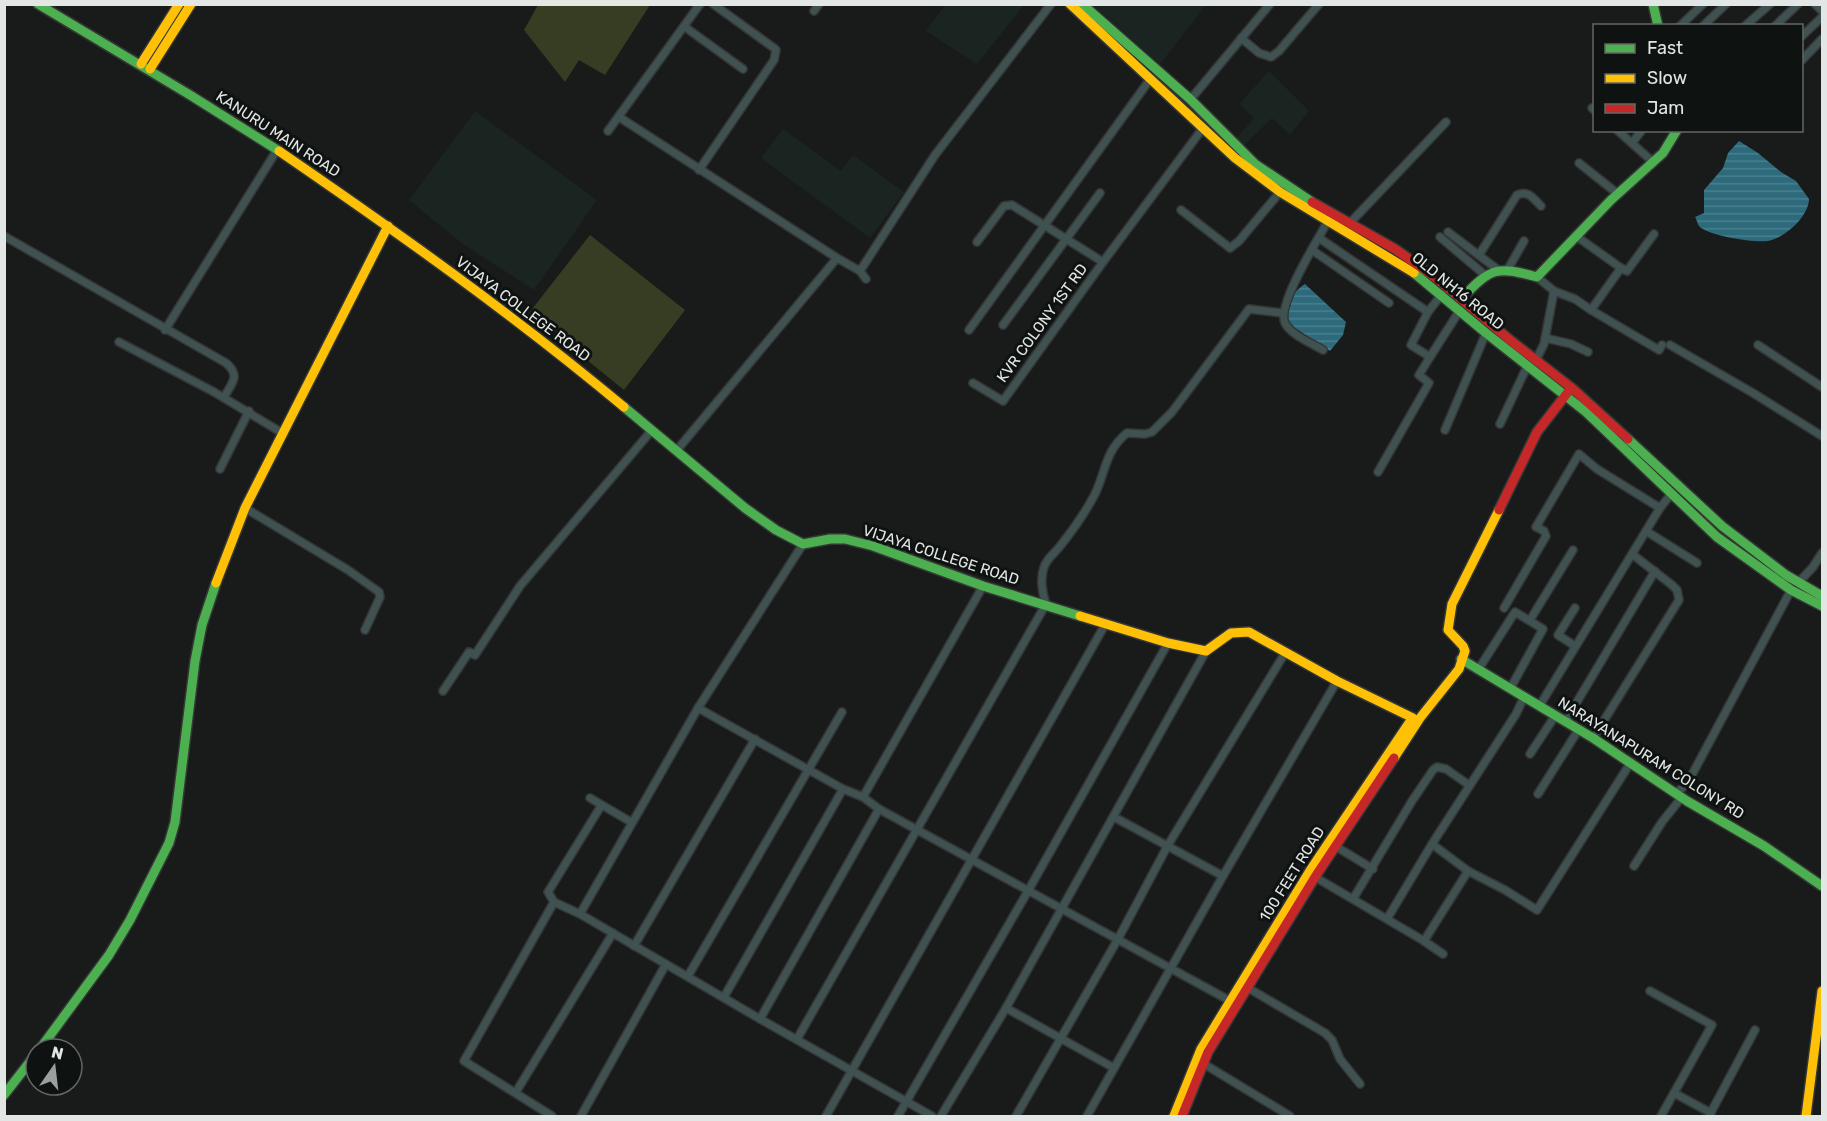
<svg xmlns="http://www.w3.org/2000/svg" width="1827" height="1121" font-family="Rubik,sans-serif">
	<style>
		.built { fill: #1a2521 }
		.green { fill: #373d23 }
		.water { fill: url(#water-rules) }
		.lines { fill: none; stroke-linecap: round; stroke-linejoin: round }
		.street-casing { stroke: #353736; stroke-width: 10 }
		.fast-casing { stroke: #353736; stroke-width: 12 }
		.slow-casing { stroke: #353736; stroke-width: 12 }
		.jam-casing { stroke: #353736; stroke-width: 12 }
		.street { stroke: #3f5150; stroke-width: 7 }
		.fast { stroke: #4caf50; stroke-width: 9 }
		.slow { stroke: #ffc107; stroke-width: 9 }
		.jam { stroke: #c62828; stroke-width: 9 }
		.labels { text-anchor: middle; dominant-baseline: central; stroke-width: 6; stroke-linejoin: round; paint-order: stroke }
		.street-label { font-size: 15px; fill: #e2e6e4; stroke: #0e1311 }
	</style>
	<defs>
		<pattern id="water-rules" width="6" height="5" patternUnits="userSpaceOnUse" patternTransform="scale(1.5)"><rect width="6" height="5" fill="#2d6a7c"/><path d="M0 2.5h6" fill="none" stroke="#4b7f8e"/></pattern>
	</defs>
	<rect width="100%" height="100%" fill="#181b1a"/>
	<g class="built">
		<path d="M945 5H1024L977 64 926 31Z"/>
		<path d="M1093 5H1206L1160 64Z"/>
		<path d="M1269 71 1309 111 1290 135 1272 118 1241 148 1234 141 1254 118 1239 104Z"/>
		<path d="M475 111 597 200 534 290 463 244 409 200Z"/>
		<path d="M783 129 841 171 853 155 904 192 870 238 761 158Z"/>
	</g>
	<g class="green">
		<path d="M538 5V4L650 5 605 75 579 60 565 82 524 30Z"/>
		<path d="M590 235 685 310 624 390 529 313Z"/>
	</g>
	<g class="water">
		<path d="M1739 141 1758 153 1781 172 1796 181 1809 199C1809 216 1785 238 1768 241 1755 243 1708 236 1699 226 1697 223 1697 220 1695 217L1704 213V190L1723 168 1728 153Z"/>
		<path d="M1305 284 1346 322 1343 335 1330 351 1289 324C1286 308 1290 293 1305 284Z"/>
	</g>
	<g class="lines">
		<g class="street-casing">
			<g id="street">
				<path d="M1815 4 1822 11"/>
				<path d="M814 11 819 4"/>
				<path d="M1680 26 1703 4"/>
				<path d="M1703 26 1726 4"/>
				<path d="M1745 26 1770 4"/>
				<path d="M1775 26 1798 4"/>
				<path d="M685 27 743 69"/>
				<path d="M1802 36 1822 17"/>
				<path d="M1241 38 1259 53 1271 57 1279 51 1319 4"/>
				<path d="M1802 60 1822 39"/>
				<path d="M1190 100 1270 4"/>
				<path d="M1592 108 1594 110"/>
				<path d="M619 117 837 258"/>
				<path d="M1617 130 1653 162"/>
				<path d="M608 131 700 4"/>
				<path d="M1632 143 1642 130"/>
				<path d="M1579 163 1618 194"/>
				<path d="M699 170 774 60 776 50 774 48 713 4"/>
				<path d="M1181 210 1230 248 1239 241 1280 192"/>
				<path d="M1349 224 1446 122"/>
				<path d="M1448 232 1497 269"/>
				<path d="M4 236 226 363C241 376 232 383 224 397"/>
				<path d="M1576 236 1621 268"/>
				<path d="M1440 237 1485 275"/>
				<path d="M1319 238 1428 312 1411 345 1430 357 1460 310"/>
				<path d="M977 242 1004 206 1012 205 1103 262"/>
				<path d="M1312 250 1389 303"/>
				<path d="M1479 255 1517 195C1528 190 1533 198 1541 206"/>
				<path d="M1508 269 1524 241"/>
				<path d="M860 271 866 279"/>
				<path d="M1537 277 1554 291 1575 299 1591 310 1659 350 1662 345"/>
				<path d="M1591 310 1621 268 1627 271 1654 234"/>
				<path d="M1428 312 1442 294"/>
				<path d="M1003 325 1100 193"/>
				<path d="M165 330 277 150"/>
				<path d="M969 330 1151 78"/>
				<path d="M1545 338 1571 344 1588 352"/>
				<path d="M119 342 214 392 284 434"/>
				<path d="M1670 345 1753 393 1822 436"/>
				<path d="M1758 345 1822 387"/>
				<path d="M1323 350C1311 343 1291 335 1285 323 1276 306 1318 239 1328 221"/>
				<path d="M1536 360 1544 344 1554 291"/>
				<path d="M973 383 1003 401 1103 262 1203 128"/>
				<path d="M1500 424 1525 371 1530 366"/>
				<path d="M1445 430 1486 333"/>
				<path d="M677 450 837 258 860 271 935 155 1051 4"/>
				<path d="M220 469 249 411"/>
				<path d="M1378 472 1429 383 1419 375 1430 357"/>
				<path d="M245 508 348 570 379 592 380 597 365 630"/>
				<path d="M1646 531 1697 563"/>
				<path d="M1798 583 1813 567 1822 553"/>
				<path d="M1504 608 1546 536 1544 531 1536 527 1579 454 1597 469 1660 508"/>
				<path d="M1575 608 1558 635 1575 646"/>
				<path d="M1530 620 1573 550"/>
				<path d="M1478 670 1515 612 1543 629 1510 689"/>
				<path d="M443 691 469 652 475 655 520 586 652 430"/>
				<path d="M1540 705 1660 508 1672 493"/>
				<path d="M698 708 803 544"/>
				<path d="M1565 722 1655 571"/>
				<path d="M1593 738 1679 600 1677 590 1672 585 1632 554"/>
				<path d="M1530 754 1555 716"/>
				<path d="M1676 793 1687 784 1791 590"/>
				<path d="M1538 794 1579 729"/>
				<path d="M863 797 983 586"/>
				<path d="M590 798 631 822"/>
				<path d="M601 806 548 892 554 902 580 914 760 1019 932 1116"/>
				<path d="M1114 817 1223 876"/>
				<path d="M1432 844 1468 871 1505 890 1537 910 1631 762"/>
				<path d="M1335 846 1373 869"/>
				<path d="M1634 866 1662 822 1682 797"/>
				<path d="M1315 877 1424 941 1468 871"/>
				<path d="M1353 899 1412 801 1433 770 1437 767 1446 769 1469 785"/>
				<path d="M580 914 698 708 843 789 863 797 879 809 1234 1003"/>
				<path d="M1387 919 1432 844 1516 714 1524 697"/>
				<path d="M1424 941 1443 954"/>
				<path d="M634 946 755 739"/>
				<path d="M688 976 842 712"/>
				<path d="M1248 988 1325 1033 1332 1040 1340 1059 1360 1084"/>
				<path d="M1650 991 1712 1025 1674 1093"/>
				<path d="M724 997 843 789"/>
				<path d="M1006 1008 1114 1068"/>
				<path d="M760 1019 879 809"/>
				<path d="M797 1039 1046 604C1042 592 1040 579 1044 567 1047 558 1055 553 1061 545 1073 530 1086 511 1095 494 1106 471 1105 451 1127 433L1145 434 1152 432 1172 412 1249 309 1282 313"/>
				<path d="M1204 1064 1290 1116"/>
				<path d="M516 1092 613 933"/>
				<path d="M552 1116 464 1061 554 902"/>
				<path d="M581 1116 666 964"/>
				<path d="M826 1116 1106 623"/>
				<path d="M898 1116 1028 891 1168 643"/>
				<path d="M941 1116 1006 1008 1206 651"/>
				<path d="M1016 1116 1118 939 1168 845 1285 653"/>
				<path d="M1087 1116 1223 876 1337 681"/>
				<path d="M1661 1116 1674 1093 1711 1113"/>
				<path d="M1709 1116 1755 1030"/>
			</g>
		</g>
		<g class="fast-casing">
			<g id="fast">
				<path d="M38 4 190 95 279 151"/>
				<path d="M1082 4 1190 99 1255 164 1312 202"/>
				<path d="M1653 4 1658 26"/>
				<path d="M1414 273 1486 333 1586 412 1717 537 1791 590 1822 606"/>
				<path d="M1462 298C1492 267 1496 266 1537 277L1611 200 1663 153 1677 130"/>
				<path d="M624 407 745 508 776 530 803 544 830 539H845L873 546 983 586 1080 616"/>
				<path d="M1628 439 1722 526 1786 575 1822 596"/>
				<path d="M1461 659 1593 738 1687 801 1764 846 1822 886"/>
				<path d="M40 1049 109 955 130 920 169 843 175 822 195 661 202 625 216 583"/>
				<path d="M4 1095 36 1054"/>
			</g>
		</g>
		<g class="slow-casing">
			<g id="slow">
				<path d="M1070 4 1235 158 1280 192 1414 273"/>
				<path d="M141 64 179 4"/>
				<path d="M150 69 191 4"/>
				<path d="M279 151C397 232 514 315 624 407"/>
				<path d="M216 583 245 508 388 226"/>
				<path d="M1080 616 1168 643 1206 651 1231 633 1249 632 1337 681 1413 718"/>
				<path d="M1394 758 1420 718 1459 669 1465 651 1463 646 1448 630 1452 604 1499 510"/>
				<path d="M1174 1116 1201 1049 1311 869 1409 723"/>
				<path d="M1806 1116 1822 991"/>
			</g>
		</g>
		<g class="jam-casing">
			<g id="jam">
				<path d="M1312 202 1395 249 1436 278 1510 340 1573 389 1628 439"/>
				<path d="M1499 510 1537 432 1568 392"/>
				<path d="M1182 1116 1208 1052 1315 877 1394 758"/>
			</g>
		</g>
		<use href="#street" class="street"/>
		<use href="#fast" class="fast"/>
		<use href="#slow" class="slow"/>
		<use href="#jam" class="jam"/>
	</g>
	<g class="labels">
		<g class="street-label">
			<text transform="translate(278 134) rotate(33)">KANURU MAIN ROAD</text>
			<text transform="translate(1458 291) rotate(39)">OLD NH16 ROAD</text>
			<text transform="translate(523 309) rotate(37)">VIJAYA COLLEGE ROAD</text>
			<text transform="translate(1042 323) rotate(-54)">KVR COLONY 1ST RD</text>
			<text transform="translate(941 555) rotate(18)">VIJAYA COLLEGE ROAD</text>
			<text transform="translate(1651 758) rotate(32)">NARAYANAPURAM COLONY RD</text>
			<text transform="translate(1292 874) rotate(-58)">100 FEET ROAD</text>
		</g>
	</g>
	<rect width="1827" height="1121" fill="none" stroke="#e2e6e4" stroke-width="12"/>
	<rect x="1593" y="24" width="210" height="108" fill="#0e1311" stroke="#636765" stroke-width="1.5"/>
	<rect x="1605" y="44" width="30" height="9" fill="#4caf50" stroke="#636765" stroke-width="1.5"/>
	<text x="1647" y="54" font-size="18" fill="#e2e6e4">Fast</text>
	<rect x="1605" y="74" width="30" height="9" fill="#ffc107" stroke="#636765" stroke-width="1.5"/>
	<text x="1647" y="84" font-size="18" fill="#e2e6e4">Slow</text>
	<rect x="1605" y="104" width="30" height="9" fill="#c62828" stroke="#636765" stroke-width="1.5"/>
	<text x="1647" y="114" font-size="18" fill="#e2e6e4">Jam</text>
	<g transform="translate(54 1067) rotate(14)"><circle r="28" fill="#0e1311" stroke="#636765" stroke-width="1.5"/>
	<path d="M0-4.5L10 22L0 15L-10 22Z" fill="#9b9f9d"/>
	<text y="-9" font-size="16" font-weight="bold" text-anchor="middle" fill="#e2e6e4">N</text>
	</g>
</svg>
